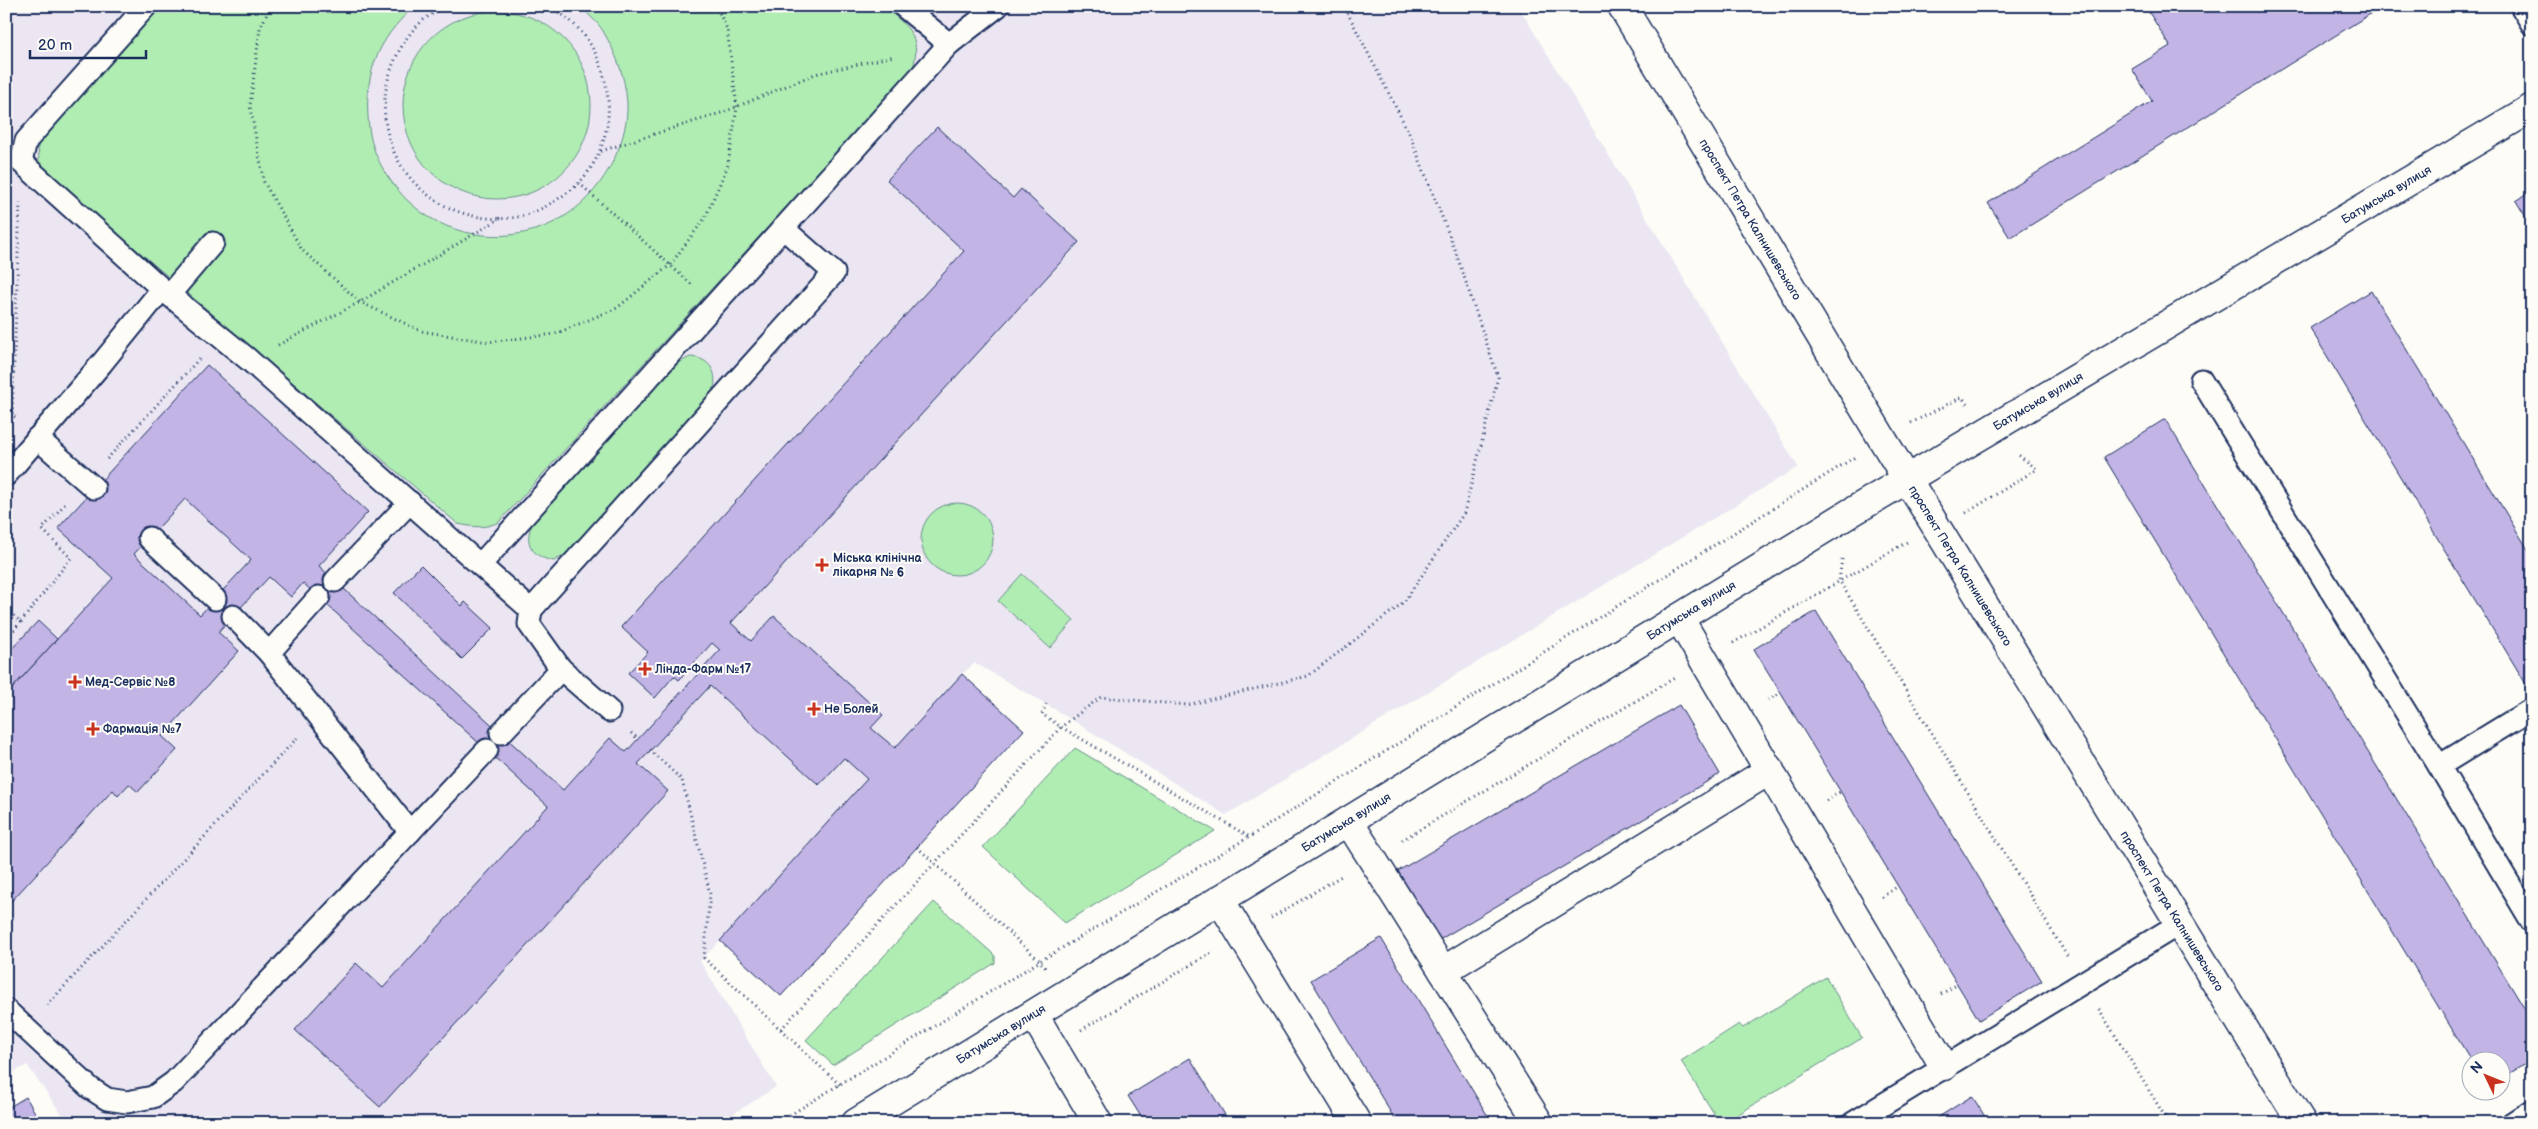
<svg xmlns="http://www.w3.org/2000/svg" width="2538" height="1129" font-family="'Balsamiq Sans',sans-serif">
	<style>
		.built { fill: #ebe6f2 }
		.green { fill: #b0edb3; stroke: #668e88 }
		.building { fill: #c2b4e5; stroke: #1b2f5e; fill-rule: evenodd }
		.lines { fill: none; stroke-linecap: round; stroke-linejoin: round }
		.lane-casing { stroke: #1b2f5e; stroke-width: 25 }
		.street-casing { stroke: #1b2f5e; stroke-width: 31 }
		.secondary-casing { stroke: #1b2f5e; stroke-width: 31 }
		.path { stroke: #1b2f5e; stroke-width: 3; stroke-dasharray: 1 4; stroke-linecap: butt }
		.lane { stroke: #fdfcf7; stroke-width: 21 }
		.street { stroke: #fdfcf7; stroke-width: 28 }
		.secondary { stroke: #fdfcf7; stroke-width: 28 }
		.poi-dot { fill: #c8321e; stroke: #fdfcf7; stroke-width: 2 }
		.labels { text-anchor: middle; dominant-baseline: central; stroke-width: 4; stroke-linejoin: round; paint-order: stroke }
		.street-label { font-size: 12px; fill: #1b2f5e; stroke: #fdfcf7 }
		.poi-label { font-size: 12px; font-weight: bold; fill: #1b2f5e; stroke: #fdfcf7; text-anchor: start }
	</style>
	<rect width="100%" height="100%" fill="#fdfcf7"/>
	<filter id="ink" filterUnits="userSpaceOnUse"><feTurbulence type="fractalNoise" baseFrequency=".02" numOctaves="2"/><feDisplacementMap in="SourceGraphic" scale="10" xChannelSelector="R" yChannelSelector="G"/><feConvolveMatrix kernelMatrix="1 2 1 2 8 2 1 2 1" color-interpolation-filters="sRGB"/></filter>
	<g filter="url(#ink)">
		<path class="built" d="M6 6H1518L1798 467 1226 815 1046 704 975 663 962 674 1024 730 781 996 720 941 700 961 776 1087 719 1123H68L27 1065 6 1076Z"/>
		<g class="green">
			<path d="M155 6H415C376 40 363 77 369 127 372 155 387 179 406 199 425 218 449 230 475 234 537 243 589 213 615 157 623 141 628 119 627 102 625 76 616 53 603 31 598 22 587 14 580 6H883C907 26 922 35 913 68L499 522C484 529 474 527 458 524L48 174 39 162 38 143Z"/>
			<circle cx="497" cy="105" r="94"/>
			<path d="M690 357C713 358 720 377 711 396L568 553 554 561C533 558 522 542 533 523L676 364Z"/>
			<circle cx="957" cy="539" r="36"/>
			<path d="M1022 574 1074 620 1050 648 998 601Z"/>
			<path d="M1075 748 1215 831 1065 923 983 847Z"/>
			<path d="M934 902 990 951 995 956V963L833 1065 806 1040Z"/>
			<path d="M1826 977 1862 1038 1724 1123H1720L1681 1061 1739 1024 1743 1028Z"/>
		</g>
		<g class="building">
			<path d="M2145 6H2383L2010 238 1988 203 2152 101 2132 69 2170 46Z"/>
			<path d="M937 127 1013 198 1021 189 1079 242 731 623 751 641 774 616 883 715 871 728 895 748 962 674 1024 730 781 996 720 941 867 779 844 758 819 785 710 686 638 764 668 791 380 1107 295 1030 356 963 383 988 548 806 303 583 291 597 269 577 218 632 239 651 162 736 177 750 138 792 129 784 118 796 113 790 6 907V695L113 578 58 528 207 365 368 512 319 566 563 790 610 738 626 752 720 650 712 643 679 680 674 676 655 698 628 673 648 652 621 627 964 251 887 180ZM185 499 251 560 200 615 134 554Z"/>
			<path d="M2532 191V227L2516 201Z"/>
			<path d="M2371 291 2532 556V694L2310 328Z"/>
			<path d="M2165 419 2532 1021V1060L2500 1079V1062H2472L2104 457Z"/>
			<path d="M421 565 462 606 465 602 493 628 462 659 394 593Z"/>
			<path d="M1816 611 2042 981 1979 1020 1754 649Z"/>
			<path d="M38 621 57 639 6 695V655Z"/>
			<path d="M1679 705 1720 774 1439 940 1398 871Z"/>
			<path d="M1381 938 1492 1123H1397L1311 980Z"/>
			<path d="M1190 1058 1230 1123H1145L1128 1096Z"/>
			<path d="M1972 1096 1989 1123H1929Z"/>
			<path d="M26 1097 41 1123H6V1109Z"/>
		</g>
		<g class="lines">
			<g class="lane-casing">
				<g id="lane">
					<path d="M146 6 26 141 21 162 162 289"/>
					<path d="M903 6 949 44"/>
					<path d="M2521 6 2532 24"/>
					<path d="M169 295 213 243"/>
					<path d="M2201 380 2439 766 2532 922"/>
					<path d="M37 438 94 488"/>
					<path d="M6 475 102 363 162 289 249 360 480 565 949 44 998 6"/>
					<path d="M149 538 215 599"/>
					<path d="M480 565 531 610 529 624 561 669 609 711"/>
					<path d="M335 581 410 502"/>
					<path d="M531 610 834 273 783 228"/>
					<path d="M233 616 269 653 319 597"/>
					<path d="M269 653 410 832"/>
					<path d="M501 733 561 669"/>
					<path d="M2439 766 2532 709"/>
					<path d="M6 1010 90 1088 107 1099 127 1102 153 1097 174 1082 487 750"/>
					<path d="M1853 1123 2179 924"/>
					<path d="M2512 1123 2532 1110"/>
				</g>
			</g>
			<g class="street-casing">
				<g id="street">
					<path d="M1679 618 1944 1066"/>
					<path d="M1349 822 1539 1123"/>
					<path d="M1220 900 1357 1123"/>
					<path d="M1443 971 1770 770"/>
					<path d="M1034 1015 1098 1123"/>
					<path id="s1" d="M856 1123 1850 513 2532 108"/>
				</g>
			</g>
			<g class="secondary-casing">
				<g id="secondary">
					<path id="s2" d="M1622 6 1883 440 2302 1123"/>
				</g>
			</g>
			<g class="path">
				<path d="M271 6 260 28 250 106 264 182 302 250 360 302 421 331 488 342 555 334 617 308 670 265 705 218 728 165 737 107 727 29 716 6"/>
				<path d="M445 6C437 12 427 16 420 23 407 35 398 51 392 67 362 147 426 226 510 218 533 216 553 203 571 190 597 170 611 131 608 99 604 59 585 24 547 6"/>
				<path d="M1583 6 1587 14"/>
				<path d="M601 151 724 112 815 74 894 56"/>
				<path d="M579 183 692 285"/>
				<path d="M278 345 360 302 501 218"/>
				<path d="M15 417 12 415 20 202"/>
				<path d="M1911 423 1962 397 1967 404"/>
				<path d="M107 459 199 359"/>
				<path d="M1966 513 2037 469 2017 454"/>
				<path d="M1842 559 1839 580 2067 956"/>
				<path d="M6 609 21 622 6 638"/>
				<path d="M21 622 71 558 42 529 65 504"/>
				<path d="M1733 643 1907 542"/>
				<path d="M1768 700 1780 693"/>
				<path d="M631 733 638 739"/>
				<path d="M650 750 682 780 710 894 704 958 840 1085"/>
				<path d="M1826 801 1840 792"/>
				<path d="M1248 836 1061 727 1101 697 1187 705 1308 676 1404 602 1464 513 1498 377 1455 250 1409 133 1344 6"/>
				<path d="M1402 840 1676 677"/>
				<path d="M917 847 1040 961 1045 968"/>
				<path d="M1882 897 1898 886"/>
				<path d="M1271 918 1343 875"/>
				<path d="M1941 994 1958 984"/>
				<path d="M47 1005 297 738"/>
				<path d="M2099 1009 2169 1123"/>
				<path d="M781 1029 1061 727 1042 714 1046 704"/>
				<path d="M1081 1030 1211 953"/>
				<path d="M2336 1115 2341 1123"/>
				<path d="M777 1123 1040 961 1249 837 1855 457"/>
			</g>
			<use href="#lane" class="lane"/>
			<use href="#street" class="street"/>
			<use href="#secondary" class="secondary"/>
		</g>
	</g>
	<g class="poi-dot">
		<path d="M819.5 557.5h5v5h5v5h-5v5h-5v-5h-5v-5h5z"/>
		<path d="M642.5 661.5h5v5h5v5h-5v5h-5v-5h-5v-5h5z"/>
		<path d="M72.5 674.5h5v5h5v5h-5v5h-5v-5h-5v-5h5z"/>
		<path d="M811.5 701.5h5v5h5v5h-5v5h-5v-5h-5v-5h5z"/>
		<path d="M90.5 721.5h5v5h5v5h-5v5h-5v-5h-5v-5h5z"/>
	</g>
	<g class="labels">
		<g class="street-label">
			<text stroke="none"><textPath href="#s1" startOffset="1790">Батумська вулиця</textPath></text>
			<text stroke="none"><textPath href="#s2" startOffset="249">проспект Петра Калнишевського</textPath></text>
			<text stroke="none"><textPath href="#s1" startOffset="1385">Батумська вулиця</textPath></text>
			<text stroke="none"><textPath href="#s2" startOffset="654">проспект Петра Калнишевського</textPath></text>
			<text stroke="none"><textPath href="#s1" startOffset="980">Батумська вулиця</textPath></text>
			<text stroke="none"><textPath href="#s1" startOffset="575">Батумська вулиця</textPath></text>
			<text stroke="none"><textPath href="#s2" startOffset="1059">проспект Петра Калнишевського</textPath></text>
			<text stroke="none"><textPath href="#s1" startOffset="170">Батумська вулиця</textPath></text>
		</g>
		<g class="poi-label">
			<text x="833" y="558">Міська клінічна<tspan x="833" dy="14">лікарня № 6</tspan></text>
			<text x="655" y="669">Лінда-Фарм №17</text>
			<text x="85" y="682">Мед-Сервіс №8</text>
			<text x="824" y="709">Не Болей</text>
			<text x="103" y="729">Фармація №7</text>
		</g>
	</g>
	<rect width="2538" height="1129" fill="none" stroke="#fdfcf7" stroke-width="25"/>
	<rect x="12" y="12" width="2513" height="1104" fill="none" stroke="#1b2f5e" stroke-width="2" filter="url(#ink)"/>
	<g transform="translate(2486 1076) rotate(313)"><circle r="24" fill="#fdfcf7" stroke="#a3aaba"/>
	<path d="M0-4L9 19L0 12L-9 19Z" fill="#c8321e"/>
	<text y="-8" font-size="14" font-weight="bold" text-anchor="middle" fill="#1b2f5e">N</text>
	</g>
	<path d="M30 50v8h116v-8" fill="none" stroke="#1b2f5e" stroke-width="2.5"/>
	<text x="38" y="50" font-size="15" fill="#1b2f5e" stroke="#fdfcf7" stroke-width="4" paint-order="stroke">20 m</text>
</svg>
